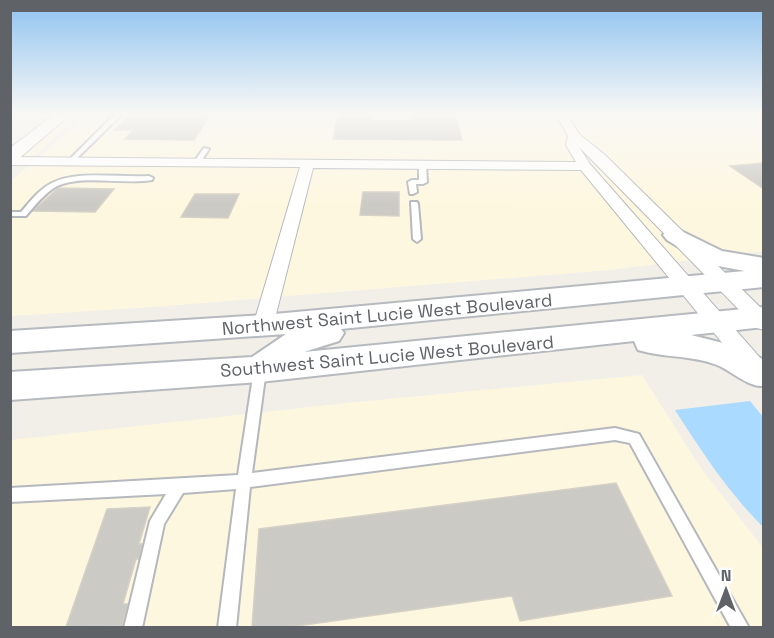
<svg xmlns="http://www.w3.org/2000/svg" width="774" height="638" font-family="'Space Grotesk',sans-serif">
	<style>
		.commercial { fill: #fef7e0 }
		.water { fill: #aadaff }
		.building { fill: #cccac5; stroke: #d6d1c6; stroke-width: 1.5 }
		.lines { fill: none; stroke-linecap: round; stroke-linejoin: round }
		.service-casing { stroke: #b5b8bc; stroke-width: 4 }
		.minor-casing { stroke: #b5b8bc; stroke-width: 2 }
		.tertiary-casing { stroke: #b5b8bc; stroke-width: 2 }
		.secondary-casing { stroke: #b6babf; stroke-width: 4 }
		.service { fill: #fff; fill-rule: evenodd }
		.minor { fill: #fff; fill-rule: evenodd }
		.tertiary { fill: #fff; fill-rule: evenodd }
		.secondary { fill: #fff; fill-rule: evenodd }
		.labels { text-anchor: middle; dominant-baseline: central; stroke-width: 4.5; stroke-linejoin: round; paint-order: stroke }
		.street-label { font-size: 18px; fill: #5f6368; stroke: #fff }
	</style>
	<rect width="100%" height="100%" fill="#f1efe8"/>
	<g class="commercial">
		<path d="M69 114H82L32 158 16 157Z"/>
		<path d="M88 114H763V251L610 270 153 307 11 316 10 182Z"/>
		<path d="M642 375 700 467 763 548V627H11L10 440 346 403Z"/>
	</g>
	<path class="water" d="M750 401 763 417V527C728 492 702 452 675 410Z"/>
	<g class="building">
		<path d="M130 114H211L194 140 125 139 133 130H114Z"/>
		<path d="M338 114H373L372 121H410V114H456L462 140 333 139Z"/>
		<path d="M764 163V189L730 166Z"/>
		<path d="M58 188 114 189 95 212 33 211Z"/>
		<path d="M363 192H399V216L360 215Z"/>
		<path d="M195 194H239L228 218 181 217Z"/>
		<path d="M616 483 672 596 520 621 512 596 290 627H252L259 529Z"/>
		<path d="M150 507 139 544H142L139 559H136L123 604H128L122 626 66 627 107 509Z"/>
	</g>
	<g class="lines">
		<g class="service-casing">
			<g id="service">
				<path d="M115 114H122L73 162H69V160Z"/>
				<path d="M204 148 209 149 200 163H196L194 162Z"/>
				<path d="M419 163 426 165 427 182 423 184H416L417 192 413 194H410L408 182 412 180H419Z"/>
				<path d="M149 176 153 178 152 180C123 185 83 174 57 186 45 193 35 205 26 216H10V212H21C30 202 39 189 52 183 78 170 120 178 149 176Z"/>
				<path d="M411 202H417L418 204 421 239 417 242 413 239Z"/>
				<path d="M260 365 264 367 266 370 252 473 615 428 639 434 749 628H731L630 443 615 440 250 487 236 628H218L236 489 183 493 164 524 142 628H124L150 521 166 494 10 502V488L238 475 254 370 256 367Z"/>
			</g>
		</g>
		<g class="minor-casing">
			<path id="minor" d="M556 114H567L579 134 604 154 764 311V330L757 328 579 147 590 164 762 360 764 364 762 372 754 375 746 372 581 170 313 168 273 326 270 331 263 333 256 331 253 326 300 167 10 165V157L576 162 566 145 568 136Z"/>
		</g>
		<g class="tertiary-casing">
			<path id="tertiary" d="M55 114H71L16 161 10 162V148Z"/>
		</g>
		<g class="secondary-casing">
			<path id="secondary" d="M675 228 722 251 764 258V287L341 329 344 333 339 341 304 352 764 307V327L691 335 739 347 764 360V386C747 387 732 371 717 365 692 355 664 358 638 350L634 341 260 382 10 400V372L252 357 286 334 10 353V331L263 315 745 271 707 264 667 240 663 235 667 230Z"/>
		</g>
		<use href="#service" class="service"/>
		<use href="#minor" class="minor"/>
		<use href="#tertiary" class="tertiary"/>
		<use href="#secondary" class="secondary"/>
	</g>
	<linearGradient id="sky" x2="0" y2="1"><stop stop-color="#8fc3f1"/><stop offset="0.56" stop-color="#f9f8f5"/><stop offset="1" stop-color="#f9f8f5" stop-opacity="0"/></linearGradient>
	<rect width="774" height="204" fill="url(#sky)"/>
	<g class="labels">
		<g class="street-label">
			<text transform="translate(387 314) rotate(-5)">Northwest Saint Lucie West Boulevard</text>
			<text transform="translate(387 356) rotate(-5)">Southwest Saint Lucie West Boulevard</text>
		</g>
	</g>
	<rect width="774" height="638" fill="none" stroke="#5f6368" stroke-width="24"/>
	<g transform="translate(726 590)" stroke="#ffffff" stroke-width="4.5" paint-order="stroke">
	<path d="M0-4.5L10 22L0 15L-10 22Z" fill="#5f6368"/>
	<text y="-9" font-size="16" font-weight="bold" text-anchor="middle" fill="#5f6368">N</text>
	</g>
</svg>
